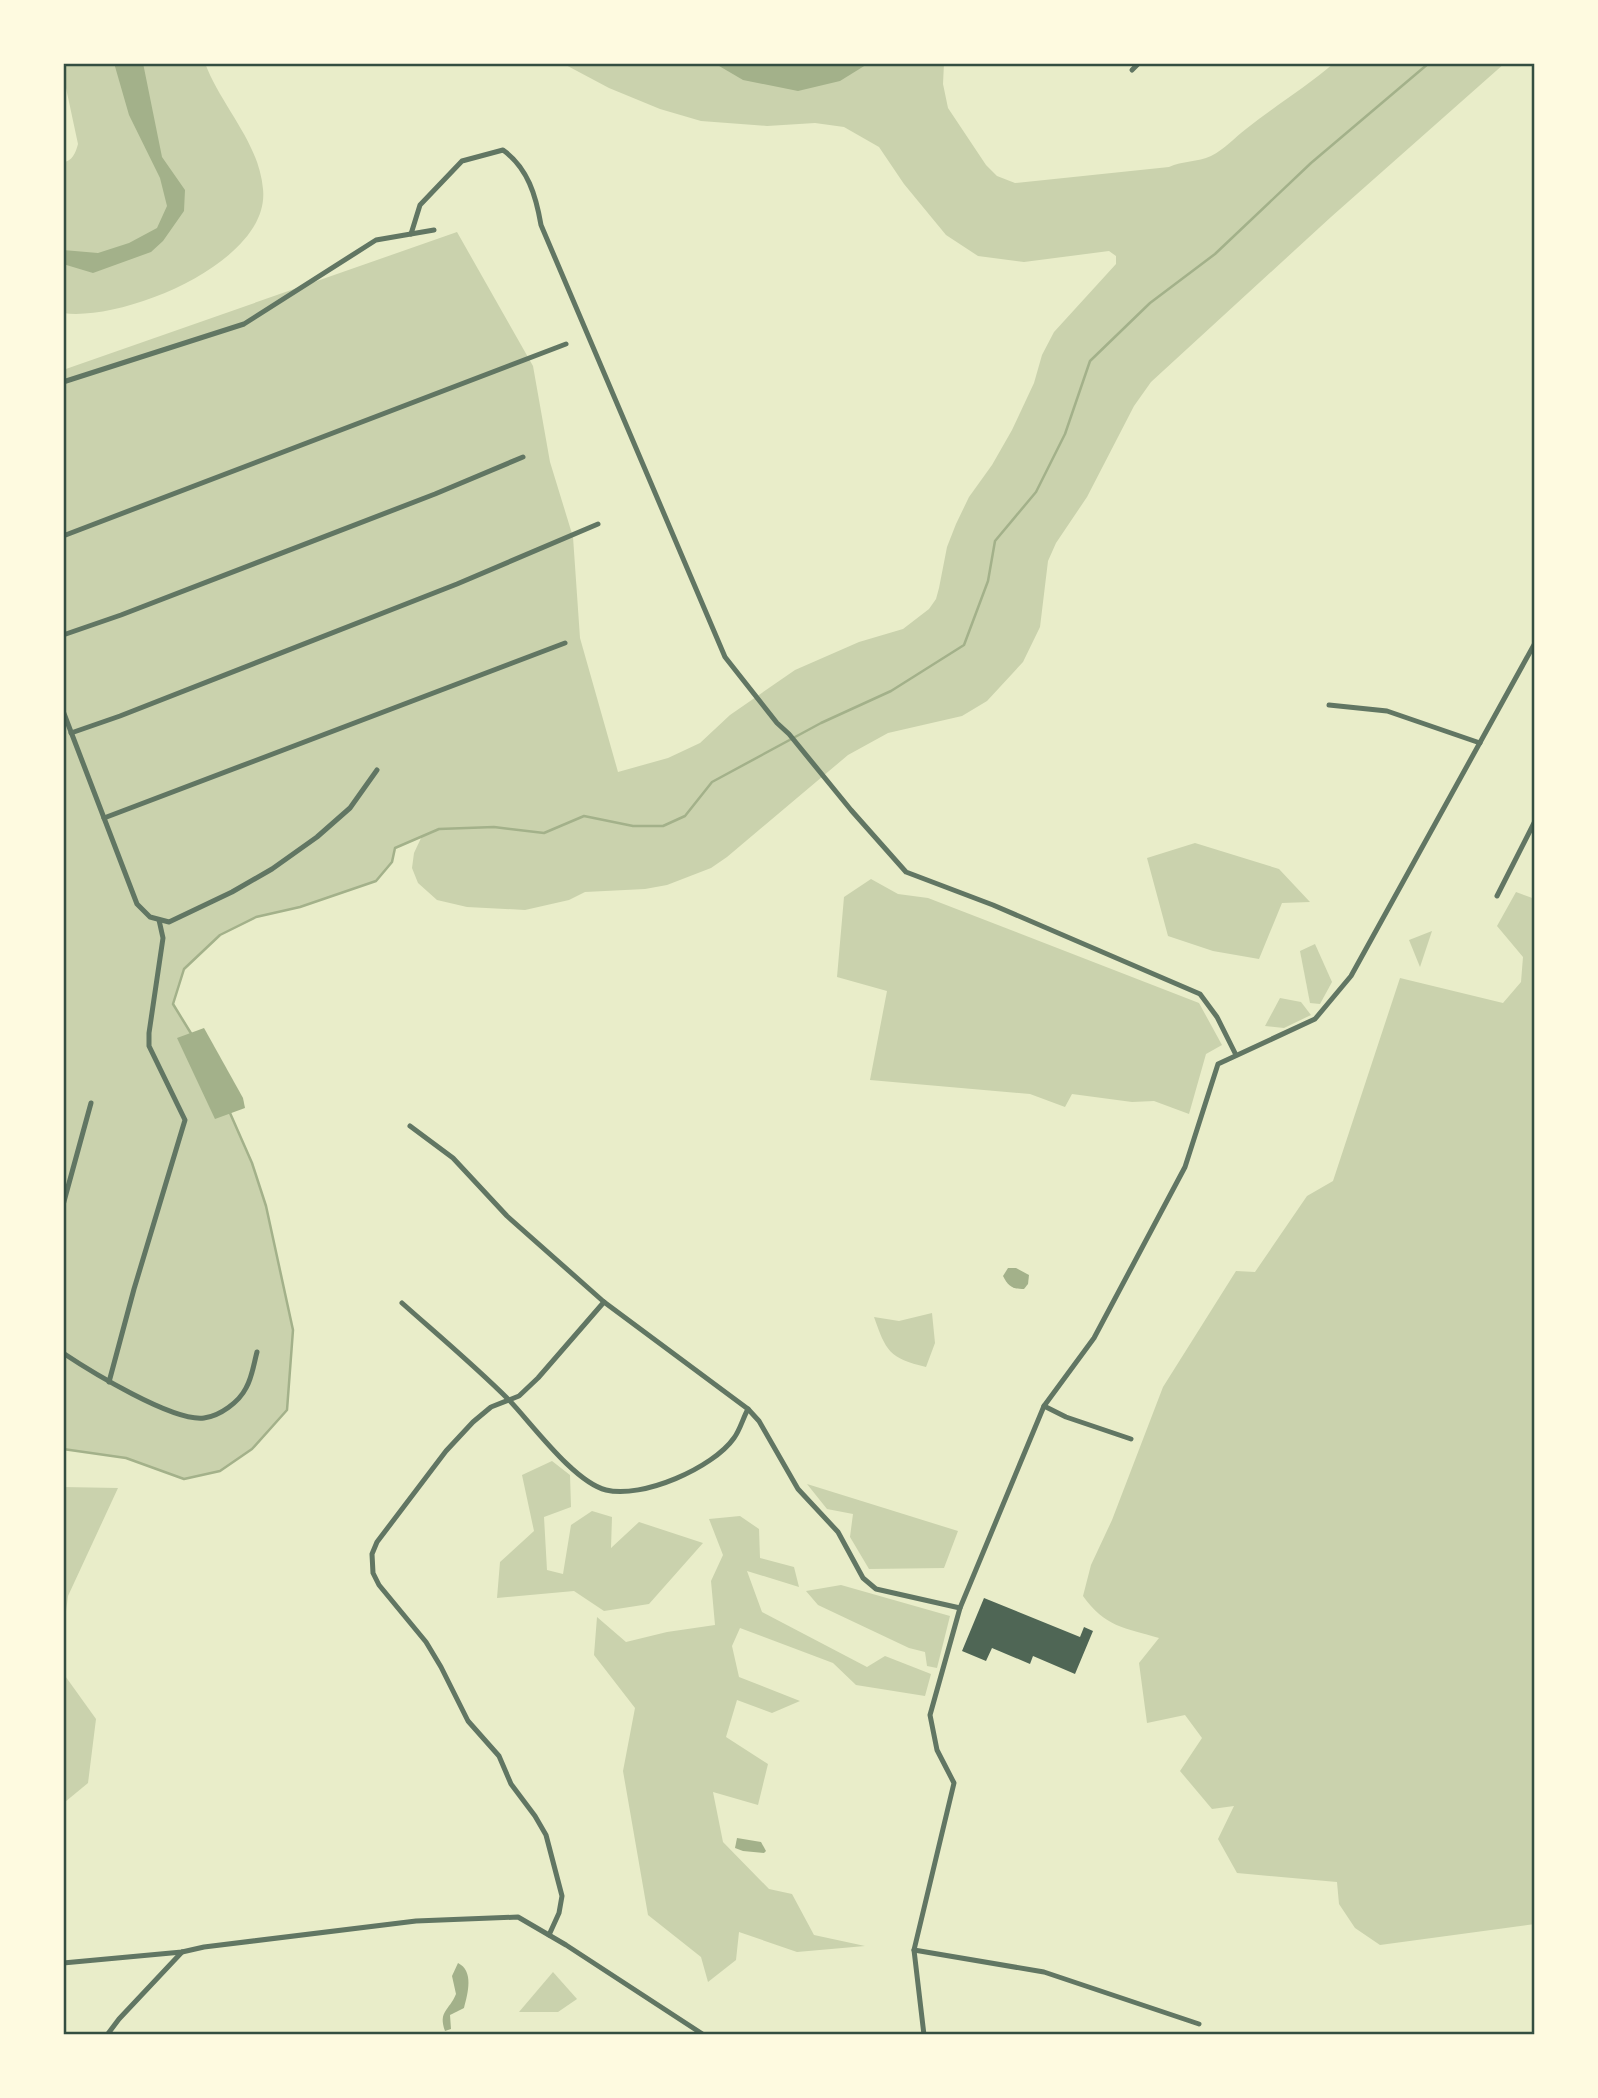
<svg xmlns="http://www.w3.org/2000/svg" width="1598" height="2098" font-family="Manrope,sans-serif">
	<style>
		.green { fill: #cad2ad }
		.water { fill: #a3b18a }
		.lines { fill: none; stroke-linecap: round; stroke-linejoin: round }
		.stream { stroke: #a3b18a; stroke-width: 2.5 }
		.building { fill: #4f6655 }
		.minor { stroke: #617663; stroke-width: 5 }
		.neatline { fill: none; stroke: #344e41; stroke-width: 2.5 }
	</style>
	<rect width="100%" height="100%" fill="#e9edc9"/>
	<g class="green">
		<path d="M63 63H205C221 106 259 142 263 189 271 262 123 322 63 313V162C72 162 76 152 78 144L66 88Z"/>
		<path d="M562 63H944L943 84 948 108 986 165 997 176 1015 183 1169 167C1182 161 1198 162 1211 156 1225 149 1234 138 1246 129 1275 106 1306 87 1334 63H1505L1331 217 1151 382 1134 406 1087 497 1056 543 1048 561 1040 627 1023 662 987 701 962 716 888 733 848 755 727 857 711 868 667 885 645 889 585 892 569 900 525 910 467 907 437 900 418 883 412 868 414 853 422 836 395 848 392 862 376 881 300 907 256 917 220 935 184 968 173 1004 202 1053 229 1109 252 1163 266 1206 293 1330 287 1410 252 1449 220 1471 184 1479 126 1458 63 1449V370L457 232 533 366 550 462 573 537 580 638 618 772 668 758 700 743 730 715 795 670 859 642 903 629 929 609 936 599 939 588 947 547 956 524 969 497 992 465 1012 430 1034 383 1042 355 1054 332 1116 264V256L1109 251 1024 262 978 256 946 235 904 184 879 147 844 127 815 123 767 126 701 121 660 109 609 88Z"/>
		<path d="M1195 843 1279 869 1310 902 1282 903 1259 959 1213 951 1168 936 1147 858Z"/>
		<path d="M871 879 898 894 928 898 1199 1003 1222 1045 1206 1054 1189 1114 1154 1101 1132 1102 1072 1094 1065 1107 1030 1094 870 1080 887 991 837 977 844 897Z"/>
		<path d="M1516 892 1535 899V1924L1380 1945 1355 1928 1339 1904 1337 1882 1237 1873 1218 1839 1234 1806 1212 1809 1180 1771 1202 1738 1185 1715 1147 1723 1139 1663 1159 1638C1125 1628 1105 1627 1083 1596L1091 1565 1112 1520 1163 1387 1236 1271 1255 1272 1307 1196 1333 1181 1400 978 1503 1003 1521 982 1523 957 1497 926Z"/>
		<path d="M1432 931 1420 967 1409 940Z"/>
		<path d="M1315 944 1332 982 1320 1004 1310 1003 1300 951Z"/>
		<path d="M1280 998 1301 1002 1311 1015 1284 1028 1265 1026Z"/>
		<path d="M932 1313 935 1343 926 1367C889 1358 886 1351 874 1317L899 1321Z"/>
		<path d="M552 1461 570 1475 571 1507 544 1517 547 1570 563 1574 571 1525 592 1511 612 1517 611 1548 639 1522 703 1543 649 1604 604 1611 574 1591 497 1598 500 1562 534 1531 522 1475Z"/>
		<path d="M807 1484 958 1531 944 1568 869 1569 850 1537 853 1514 827 1509Z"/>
		<path d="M63 1487 118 1488 68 1596 63 1634Z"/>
		<path d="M740 1516 759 1529 760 1558 794 1567 799 1587 747 1571 762 1612 867 1667 885 1656 931 1674 925 1696 856 1685 833 1663 740 1628 732 1646 739 1677 800 1701 772 1713 737 1700 726 1737 768 1764 758 1805 713 1792 723 1842 769 1889 792 1894 814 1935 865 1946 797 1952 739 1932 736 1960 708 1982 701 1957 648 1915 623 1771 635 1708 594 1655 597 1617 626 1642 667 1632 715 1625 711 1581 723 1555 709 1519Z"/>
		<path d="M841 1585 950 1616 937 1668 927 1666 925 1652 909 1648 818 1605 806 1591Z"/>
		<path d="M63 1673 96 1719 88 1783 65 1802Z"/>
		<path d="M553 1972 577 1999 558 2012H519Z"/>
	</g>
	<g class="water">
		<path d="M114 63H143L162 157 185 190 184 211 163 241 151 252 93 273 63 264V250L98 253 129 243 157 228 167 206 160 178 129 115Z"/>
		<path d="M714 63H869L840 81 798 91 743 80Z"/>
		<path d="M204 1028 243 1098 245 1108 215 1119 177 1038Z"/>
		<path d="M1008 1268H1016L1029 1275 1028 1284 1024 1289C1012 1289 1008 1286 1003 1276Z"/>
		<path d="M737 1838 761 1842 766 1851 764 1853 743 1851 735 1848Z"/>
		<path d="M458 1963C474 1971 468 1993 464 2008L450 2015 451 2029 445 2031C438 2011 449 2011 456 1994L452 1976Z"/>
	</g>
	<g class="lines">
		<g class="stream">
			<path d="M192 1035 173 1004 184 969 220 935 256 917 300 907 376 881 392 862 395 848 439 829 494 827 544 833 584 816 633 826H663L685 816 712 782 821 723 891 691 964 645 988 581 995 541 1036 492 1065 434 1090 361 1150 303 1215 254 1311 163 1429 63"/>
			<path d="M63 1449 126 1458 184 1479 220 1471 252 1449 287 1410 293 1330 266 1206 252 1163 230 1113"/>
		</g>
	</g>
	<path class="building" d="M984 1598 1080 1637 1084 1627 1093 1631 1075 1674 1033 1656 1030 1664 992 1648 986 1661 962 1651Z"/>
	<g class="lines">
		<g class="minor">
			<path d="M1132 70 1139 63"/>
			<path d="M411 234 420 205 462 161 503 150C528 168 536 196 541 225L725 657 777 723 789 734 851 810 906 872 993 905 1200 994 1217 1017 1236 1055"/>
			<path d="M63 382 244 324 376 240 434 230"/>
			<path d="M63 536 566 344"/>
			<path d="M63 635 121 615 435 494 523 457"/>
			<path d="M1329 705 1387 711 1480 743"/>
			<path d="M63 711 137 904 150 917 169 922 232 892 272 869 317 837 350 808 377 770"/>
			<path d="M71 733 120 716 457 584 598 524"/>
			<path d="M104 818 565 643"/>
			<path d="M1497 896 1535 821"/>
			<path d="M410 1126 453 1158 507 1216 604 1302 748 1409 759 1421 798 1489 838 1532 863 1578 876 1589 960 1608"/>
			<path d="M63 1205 91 1103"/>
			<path d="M402 1303C438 1335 475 1366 509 1400 532 1424 574 1482 606 1490 642 1499 713 1468 734 1438 740 1430 743 1418 748 1409"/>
			<path d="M63 1353C90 1371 173 1422 204 1418 220 1416 239 1402 246 1388 252 1378 254 1363 257 1352"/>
			<path d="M109 1382 134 1289 185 1120 149 1046V1033L163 938 159 920"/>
			<path d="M1044 1406 1066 1417 1131 1439"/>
			<path d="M549 1935 559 1913 562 1896 546 1835 535 1816 511 1784 499 1756 468 1721 441 1667 426 1642 379 1585 373 1573 372 1554 377 1542 446 1451 473 1422 491 1407 519 1396 538 1378 604 1302"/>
			<path d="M914 1950 1044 1972 1199 2024"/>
			<path d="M63 1963 182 1952 204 1947 416 1921 518 1917 566 1945 704 2035"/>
			<path d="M107 2035 119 2019 182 1952"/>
			<path d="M924 2035 914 1950 954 1783 937 1750 930 1715 960 1608 1044 1406 1094 1338 1185 1167 1218 1064 1315 1019 1351 976 1535 643"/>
		</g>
	</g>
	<rect width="1598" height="2098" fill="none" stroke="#fefae0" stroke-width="130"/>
	<rect x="65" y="65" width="1468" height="1968" class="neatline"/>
</svg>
